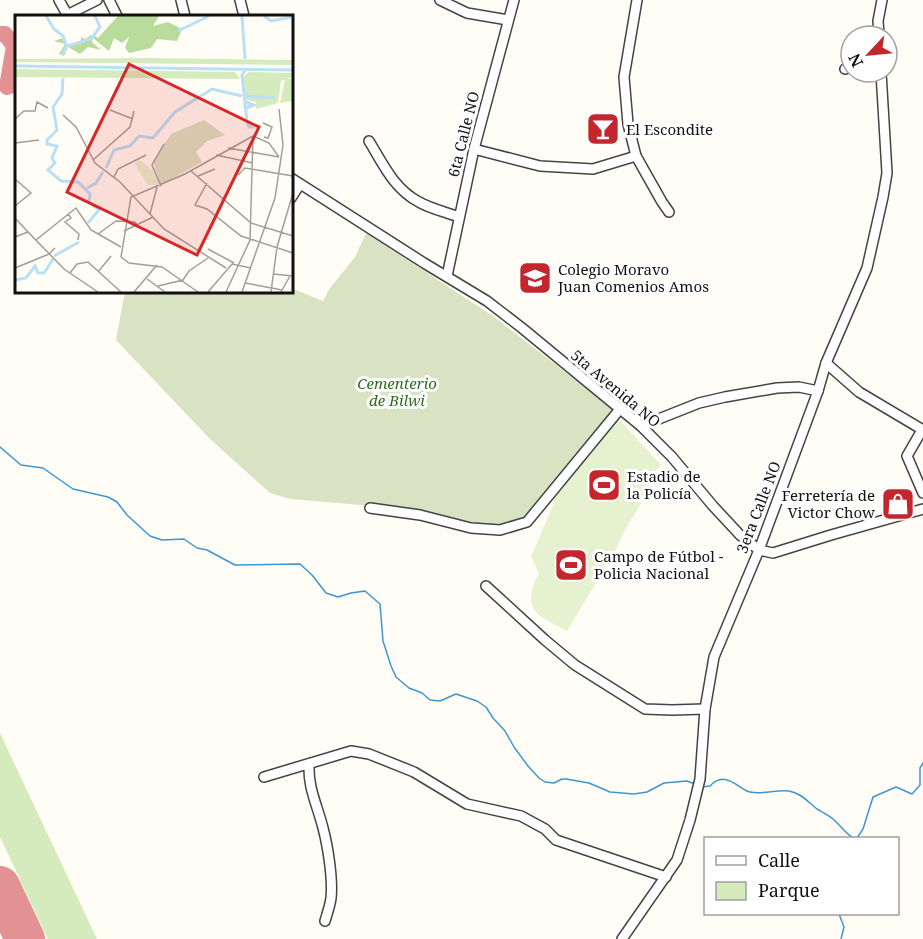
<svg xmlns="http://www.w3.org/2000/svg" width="923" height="939" font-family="'Noto Serif',serif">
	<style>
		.green { fill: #d5ebbd }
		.cemetery { fill: #d9e3c4 }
		.pitch { fill: #e6f2cf }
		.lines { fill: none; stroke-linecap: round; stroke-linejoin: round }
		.stream { stroke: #3f96cf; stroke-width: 1.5 }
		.taxiway { stroke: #e29292; stroke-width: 16 }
		.runway { stroke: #e29292; stroke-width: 40 }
		.minor-casing { stroke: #444; stroke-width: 12 }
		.minor { stroke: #fff; stroke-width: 9 }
		.labels { text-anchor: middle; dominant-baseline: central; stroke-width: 6; stroke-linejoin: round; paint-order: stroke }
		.poi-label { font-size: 15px; fill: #111; stroke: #fff; text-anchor: start }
		.street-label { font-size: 15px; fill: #111; stroke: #fff }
		.park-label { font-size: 15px; font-style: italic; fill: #2f6b1f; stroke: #fff }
		.inset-river { fill: none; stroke: #b9e0f7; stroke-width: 3 }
		.inset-road { fill: none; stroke: #a09f9a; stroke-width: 1.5 }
		.view { fill: #d62828; fill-opacity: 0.15; stroke: #d62828; stroke-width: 3 }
		.inset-edge { fill: none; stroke: #111; stroke-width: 3 }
	</style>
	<rect width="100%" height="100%" fill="#fffdf5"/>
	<path class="green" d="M0 733 97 939H48L0 837Z"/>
	<path class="cemetery" d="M366 233 493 316 614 410 526 519 501 525H472L372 506 290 499 270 493 209 438 116 340 125 291H291V288L323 301 330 288 355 257Z"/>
	<path class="pitch" d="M617 417 661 465 645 483 651 487 625 530 616 549 567 631C537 615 520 610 539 573L531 557 554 503 555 491Z"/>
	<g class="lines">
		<g class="stream">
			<path d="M0 447 21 465 43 468 73 489 108 497 117 502 127 515 150 536 162 540 184 539 197 548 207 550 235 565 300 564 312 575 326 593 338 597 351 593 365 591 380 604 383 641 391 666 396 677 409 688 422 693 430 700 440 701 456 694 477 701 486 707 493 718 505 731 514 747 528 766 539 778 545 782 554 783 562 779H566L589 783 610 792 634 794 647 792 664 783 687 781 695 784"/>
			<path d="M702 787 710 786C724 771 735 785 747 791 758 796 777 789 789 791 801 793 808 802 817 809 822 812 828 815 833 819 840 825 845 833 853 838"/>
			<path d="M857 838 863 829 873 797 896 787 912 794 920 785V768L923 763"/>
			<path d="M839 914 844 927 841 939"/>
		</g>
		<path class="taxiway" d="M0 34H5L14 46 7 87 16 84"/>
		<path class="runway" d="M0 886 25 939"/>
		<g class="minor-casing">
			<g id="minor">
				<path d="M59 0 68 16"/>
				<path d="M109 0 117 16"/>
				<path d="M181 0 185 16"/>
				<path d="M240 0 244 16"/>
				<path d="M440 0 467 13 508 20"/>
				<path d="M67 15 97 0"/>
				<path d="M879 36 878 21 882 0"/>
				<path d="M845 69 851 67"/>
				<path d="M369 141C383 164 394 189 419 202 431 209 446 212 459 217"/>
				<path d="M474 149 540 166 593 169 636 156 628 124 624 77 637 0"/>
				<path d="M636 156 662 202 669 212"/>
				<path d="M291 178 424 263 487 301 522 328 641 426 672 457 713 506 740 535 759 550 773 553 831 535 923 509"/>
				<path d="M291 198 300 184"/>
				<path d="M447 276 474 149 514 0"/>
				<path d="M826 363 859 392 923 430"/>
				<path d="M641 426 699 403 725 397 777 388 799 387 818 391"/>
				<path d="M922 430 907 456 923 493"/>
				<path d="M370 508 420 515 471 528 500 530 527 522 620 409"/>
				<path d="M486 586 545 640 575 665 645 709 672 710 705 709"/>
				<path d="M309 764C308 789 317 804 323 828 328 847 333 879 331 898 330 906 327 914 325 921"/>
				<path d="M264 777 351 751 369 754 414 772 467 804 521 816 545 829 556 840 666 877"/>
				<path d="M622 939 677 860 690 820 700 779 705 709 714 657 759 550 818 391 826 363 867 268 883 197 887 173 881 72"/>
			</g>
		</g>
		<use href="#minor" class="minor"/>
	</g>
	<defs>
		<g id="bar-square" transform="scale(1.725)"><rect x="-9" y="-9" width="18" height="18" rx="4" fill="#c4262e" stroke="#fff"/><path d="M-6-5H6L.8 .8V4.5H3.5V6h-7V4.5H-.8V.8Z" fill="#fff"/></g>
		<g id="school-square" transform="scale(1.725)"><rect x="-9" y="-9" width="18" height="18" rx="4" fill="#c4262e" stroke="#fff"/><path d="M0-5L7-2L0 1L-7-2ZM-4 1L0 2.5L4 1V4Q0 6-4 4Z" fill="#fff"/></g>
		<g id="stadium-square" transform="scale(1.725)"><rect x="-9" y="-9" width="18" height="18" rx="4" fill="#c4262e" stroke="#fff"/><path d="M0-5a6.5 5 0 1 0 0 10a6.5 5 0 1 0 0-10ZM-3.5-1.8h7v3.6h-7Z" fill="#fff"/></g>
		<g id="shop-square" transform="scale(1.725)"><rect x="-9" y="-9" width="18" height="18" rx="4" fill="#c4262e" stroke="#fff"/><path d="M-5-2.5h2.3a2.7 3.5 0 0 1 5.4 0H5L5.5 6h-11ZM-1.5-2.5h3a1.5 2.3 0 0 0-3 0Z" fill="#fff"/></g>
	</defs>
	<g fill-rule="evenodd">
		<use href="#bar-square" x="603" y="129"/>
		<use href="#school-square" x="535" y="278"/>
		<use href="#stadium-square" x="604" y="485"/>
		<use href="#shop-square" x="898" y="504"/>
		<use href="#stadium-square" x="571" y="565"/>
	</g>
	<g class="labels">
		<g class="poi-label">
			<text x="626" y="129">El Escondite</text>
			<text x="558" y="269">Colegio Moravo<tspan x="558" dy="17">Juan Comenios Amos</tspan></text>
			<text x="627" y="476">Estadio de<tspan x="627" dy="17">la Policía</tspan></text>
			<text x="875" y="495" text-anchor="end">Ferretería de<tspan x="875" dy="17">Victor Chow</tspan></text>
			<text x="594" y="556">Campo de Fútbol -<tspan x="594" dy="17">Policia Nacional</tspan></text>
		</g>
		<g class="street-label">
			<text transform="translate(463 134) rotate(-76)">6ta Calle NO</text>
			<text transform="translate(616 388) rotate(40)">5ta Avenida NO</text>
			<text transform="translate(758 507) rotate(-69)">3era Calle NO</text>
		</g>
		<g class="park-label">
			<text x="397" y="383">Cementerio<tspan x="397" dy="17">de Bilwi</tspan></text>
		</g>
	</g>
	<g transform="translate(15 15)">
		<rect width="278" height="278" fill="#fffdf5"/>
		<path d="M133 43 277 45V50L0 47V44ZM0 54 220 57 225 64 0 62ZM234 57 277 58V62L266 66 263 88 241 94V87L231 85 228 62ZM270 64H277V86L265 88Z" fill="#d5ebbd"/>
		<path d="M103 1H144L138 11 153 7 167 14 162 26 142 24 136 33 114 38 110 33 114 22 107 28 99 23 94 36 78 23 77 27 86 35 73 32 65 39 53 32 49 41 44 39 50 29 39 26 47 23 52 30 66 27V22L70 24 78 19 83 23Z" fill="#b9dc9c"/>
		<path d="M189 105 210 120 192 126 181 137 187 147 146 170 138 146 156 119Z" fill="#d9e3c4"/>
		<path d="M125 145 137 155 145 170H133L119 148Z" fill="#e6f2cf"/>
		<path class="inset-river" d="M31 1 39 14 48 21 51 30M227 1 230 44M249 1 256 6 278 2M163 16 194 1M47 40 52 31 76 24 85 12 80 1M0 51 278 55M231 54 227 60 232 107 233 110 234 112H236L233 110M48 63 47 79 38 92 42 115 32 125V129L42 131 37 143 40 148 33 155 46 166 63 167 75 179 74 187 84 195 73 208M231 81 260 83M230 87 239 90 231 93M91 153 99 135 115 131 124 121 138 123 160 97 197 74 227 81M72 173 81 168 88 157M39 241 64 227M0 265 11 263 20 251 23 258H29L38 244"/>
		<path class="inset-road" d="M95 95 118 104M48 100 61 112 80 148 105 167 149 214 211 253M0 104 9 96H20L22 87 33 93M248 108 257 112 253 123 249 122M238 121 254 128 264 142M0 128 24 125M213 133 264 142M201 140 238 148M78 145 115 112 119 96M176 156 236 208 278 221M223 160 230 153 278 161M183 161 200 154M99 162 103 154 131 140M0 164 16 178 0 191M192 168 180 190 192 194 226 221 278 238M146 171 137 150 149 129M53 199 56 203 50 207 64 219 63 225M135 199 142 172M0 203 13 217M109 216 138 202M83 219 101 206 120 207 123 211M0 222 13 217 49 254 83 277M21 225 61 193 76 215 106 232M193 234 219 248M0 253 34 239 40 233M83 257 96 241M55 258 62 249 73 247 106 277M258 259 278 261M132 264 150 277M230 268 267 275M143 271 168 265 174 256 193 243M119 277 142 250M183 277 147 252 114 248 106 242 116 182 170 159 238 121M193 277 217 249 236 253M211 277 235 225 238 121M227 277 260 183 268 130 264 94M256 277 262 232 278 178M266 277 275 261"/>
		<path class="view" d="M114 49 244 112 182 240 52 177Z"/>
		<rect width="278" height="278" class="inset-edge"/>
	</g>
	<rect x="704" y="837" width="195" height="78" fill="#ffffff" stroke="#a0a0a0" stroke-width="1.5"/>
	<rect x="716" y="856" width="30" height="9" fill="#ffffff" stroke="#a0a0a0" stroke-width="1.5"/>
	<text x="758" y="867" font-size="18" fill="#111111">Calle</text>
	<rect x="716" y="882" width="30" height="18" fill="#d5ebbd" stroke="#a0a0a0" stroke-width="1.5"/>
	<text x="758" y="897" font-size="18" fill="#111111">Parque</text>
	<g transform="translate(869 54) rotate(244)"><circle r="28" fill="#ffffff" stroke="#a0a0a0" stroke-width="1.5"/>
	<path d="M0-4.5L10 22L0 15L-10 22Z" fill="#c4262e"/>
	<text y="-9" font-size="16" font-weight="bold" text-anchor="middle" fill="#111111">N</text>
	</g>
</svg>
